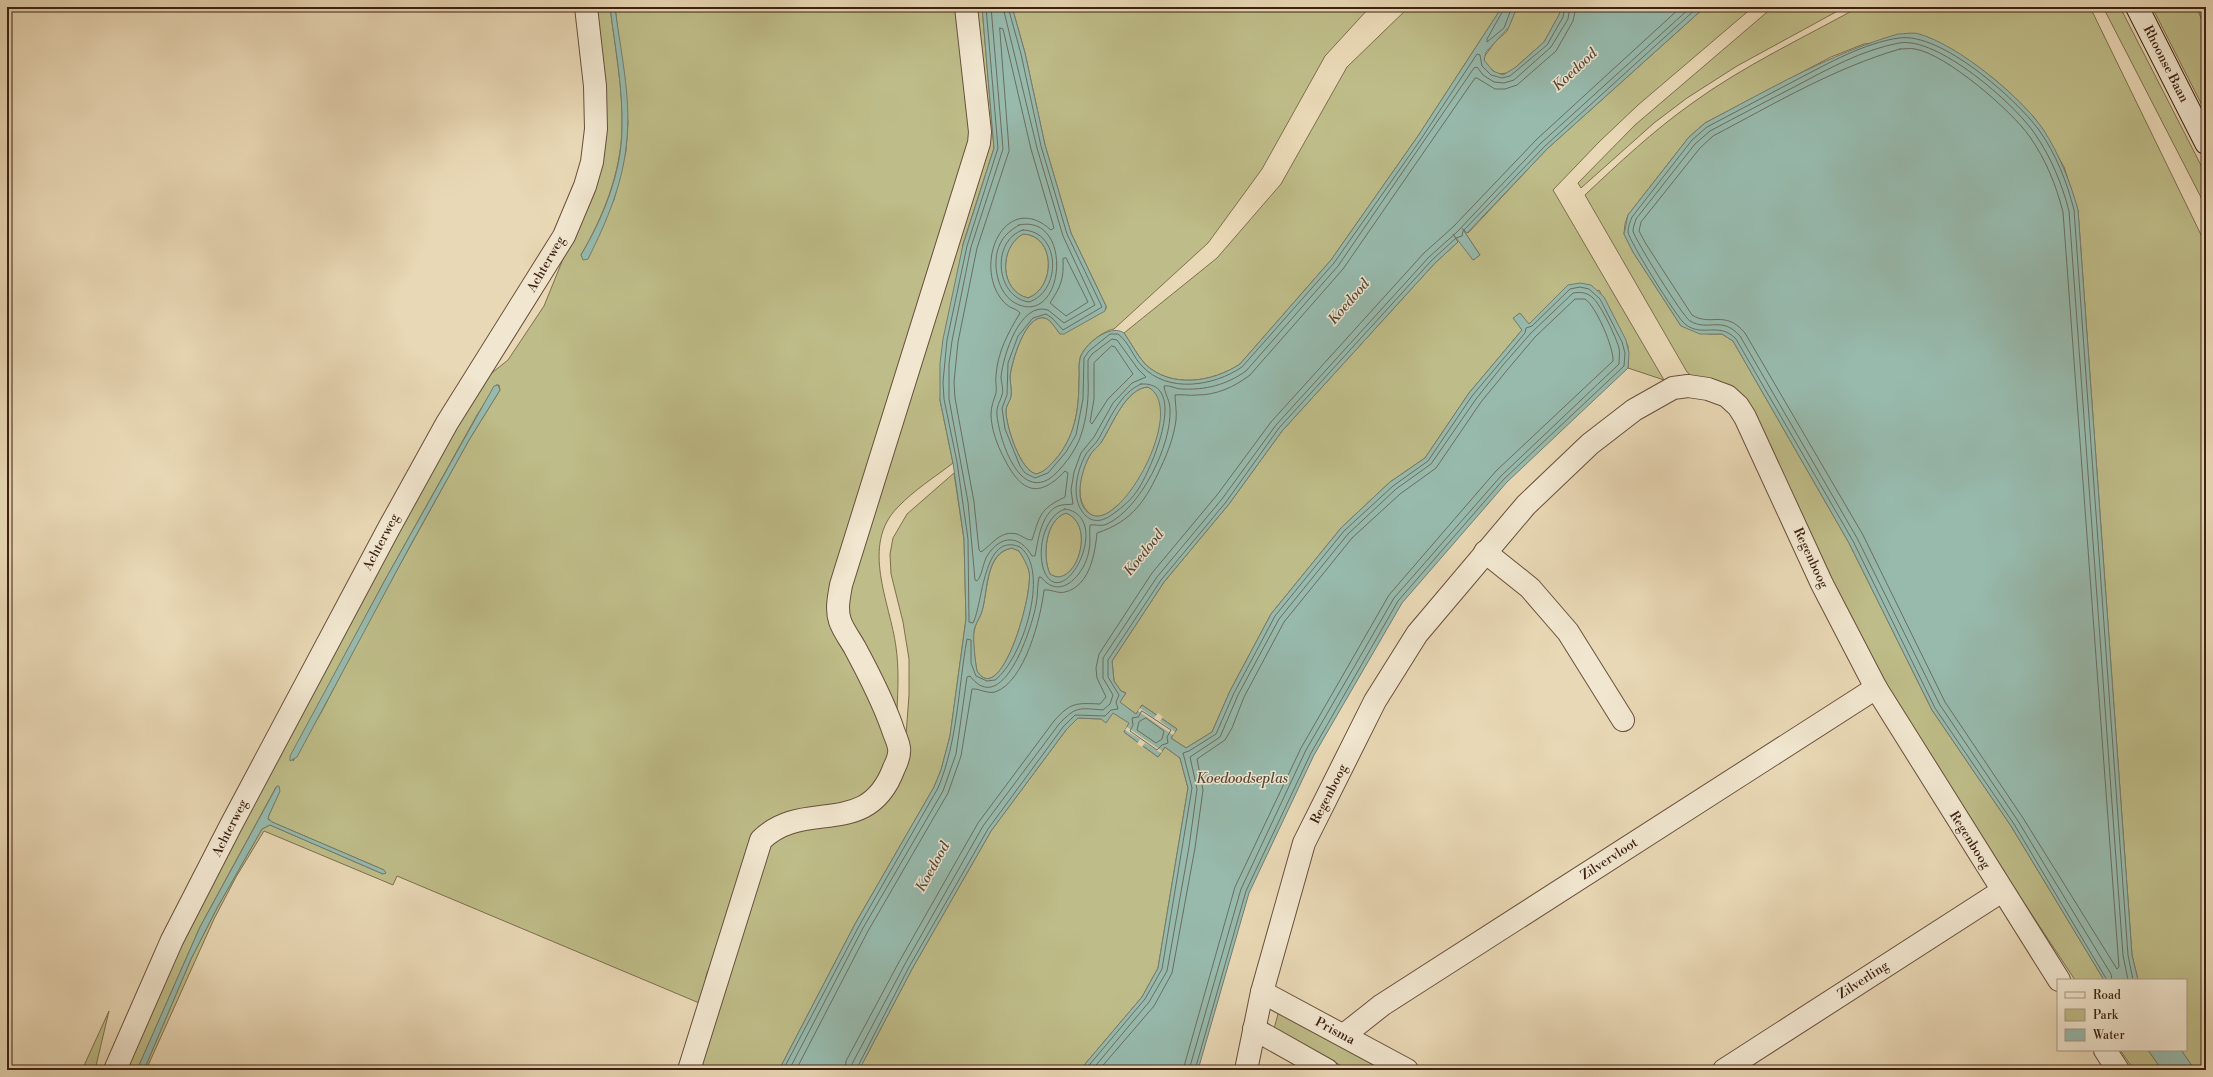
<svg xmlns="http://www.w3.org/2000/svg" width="2213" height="1077" font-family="'Libre Bodoni',serif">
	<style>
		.green { fill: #bebc88; stroke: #7e6e4e; fill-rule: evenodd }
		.water { fill: #97baad; stroke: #737d6f; fill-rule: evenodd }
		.pier { fill: #e9d8b5 }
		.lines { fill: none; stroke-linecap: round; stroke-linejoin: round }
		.shore { stroke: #6a6e60; stroke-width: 1 }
		.street-casing { stroke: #684f3c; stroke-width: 24 }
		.secondary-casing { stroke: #3d2113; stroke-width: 24 }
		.street { stroke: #f1e6cf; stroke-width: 22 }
		.secondary { stroke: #f1e6cf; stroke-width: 22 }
		.labels { text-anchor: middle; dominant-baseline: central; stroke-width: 3; stroke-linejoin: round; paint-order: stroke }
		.street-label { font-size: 13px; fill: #3d2113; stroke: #f1e6cf }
		.water-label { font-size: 14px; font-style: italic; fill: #54473a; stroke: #f1e6cf }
	</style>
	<rect width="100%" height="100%" fill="#e9d8b5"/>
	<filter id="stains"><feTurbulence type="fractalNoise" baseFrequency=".005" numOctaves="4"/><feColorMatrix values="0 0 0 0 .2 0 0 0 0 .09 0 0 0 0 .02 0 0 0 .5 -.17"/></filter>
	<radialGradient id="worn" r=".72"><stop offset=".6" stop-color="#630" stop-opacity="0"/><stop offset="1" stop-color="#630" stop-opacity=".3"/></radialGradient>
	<!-- green -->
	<g class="green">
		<path d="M 592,7 L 610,7 C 615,47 623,88 622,128 C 621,173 603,217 581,255 L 614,200 L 626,151 L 628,122 L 615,7 L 960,7 L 974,129 L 834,594 L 876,702 L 891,758 L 870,796 L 777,821 L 707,973 C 704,983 705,994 704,1005 L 397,876 L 393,885 L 264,831 L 236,877 L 214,919 L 146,1070 L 144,1070 L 191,959 L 217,908 L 262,829 L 270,825 L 383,874 L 384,870 L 272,822 L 268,818 L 269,815 L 279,793 L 276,787 L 200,927 L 137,1070 L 121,1070 L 151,999 L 394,533 L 488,376 L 508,360 L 544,306 L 593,185 ZM 496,385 L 499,385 L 500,390 L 469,440 L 366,626 L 322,711 L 293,761 L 298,743 L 385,580 L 477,415 Z"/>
		<path d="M 971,7 L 982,7 L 994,148 L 963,244 L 940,400 L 953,463 C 935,477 914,490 898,507 C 860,545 890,602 896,647 C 899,668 898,689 897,710 L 844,611 L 986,142 Z"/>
		<path d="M 1012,7 L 1370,7 L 1325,56 L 1262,169 L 1208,243 L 1114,329 C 1102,331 1083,347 1080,358 C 1078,365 1080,373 1079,380 C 1079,410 1075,437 1055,460 C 1049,466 1045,472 1036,474 C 1020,470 1007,428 1006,413 C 1005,406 1010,402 1011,396 C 1012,390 1010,383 1010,377 C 1011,364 1025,313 1045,318 C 1051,320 1056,329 1060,334 L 1106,309 L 1106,306 L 1071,233 L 1045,145 L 1025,53 Z"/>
		<path d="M 1409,7 L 1502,7 L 1418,136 L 1331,260 L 1240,364 C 1213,382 1171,389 1145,364 C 1137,355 1131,343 1124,333 L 1217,258 L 1281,184 L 1347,67 Z"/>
		<path d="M 1517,7 L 1561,7 L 1559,15 L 1544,42 L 1509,73 L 1497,74 L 1485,64 L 1484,57 L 1495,42 L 1507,31 Z"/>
		<path d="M 1705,7 L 1753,7 L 1638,105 L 1599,142 L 1553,190 L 1664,380 L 1628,368 L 1628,346 L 1599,290 L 1528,324 L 1520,313 L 1514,318 L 1522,330 L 1469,393 L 1425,458 L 1390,482 L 1341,528 L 1271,614 L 1230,691 L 1212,732 L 1186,748 L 1171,738 L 1177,729 L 1142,705 L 1136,714 L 1119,702 L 1126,693 L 1121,691 L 1114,681 L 1112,661 L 1164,582 L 1229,504 L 1282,431 L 1435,263 L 1458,242 L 1453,234 L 1454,233 L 1473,260 L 1480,255 L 1462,228 L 1468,233 L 1547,149 Z"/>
		<path d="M 1773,7 L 1845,7 L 1737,66 L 1687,98 L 1654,123 L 1581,188 L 1578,183 L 1635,125 Z"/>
		<path d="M 1859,7 L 2090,7 L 2206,245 L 2206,274 L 2204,272 L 2206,309 L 2206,1070 L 2195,1070 L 2181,1050 L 2186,1050 L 2186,980 L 2138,980 L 2132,955 L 2078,210 L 2064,167 L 2042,129 L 2033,116 L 1999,83 L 1974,64 L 1927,37 L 1864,44 L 1831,57 L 1705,123 L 1689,137 L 1628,215 L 1625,224 L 1624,234 L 1633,252 L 1681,326 L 1709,334 L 1722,334 L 1733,341 L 1849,543 L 1932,710 L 2011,826 L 2104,980 L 2075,980 L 1962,809 L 1899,707 L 1844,606 L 1768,445 L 1687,372 L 1585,195 C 1619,163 1653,131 1691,104 C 1743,66 1803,38 1859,7 Z"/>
		<path d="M 2103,7 L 2120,7 L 2206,175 L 2206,207 Z"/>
		<path d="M 2152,7 L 2197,7 L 2206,32 L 2206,113 Z"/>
		<path d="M 1023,234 C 1056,235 1056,288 1028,298 C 999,291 999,247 1023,234 Z"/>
		<path d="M 1148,387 C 1153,390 1158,394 1160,400 C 1167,425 1145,475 1130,494 C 1124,500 1118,505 1112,510 C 1104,516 1096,520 1088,512 C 1083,507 1080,499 1080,492 C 1079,480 1085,462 1092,452 C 1095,448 1100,445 1102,441 C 1112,425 1126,388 1148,387 Z"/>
		<path d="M 954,473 L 964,539 L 966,619 L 950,736 L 941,770 L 934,787 L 855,924 L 779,1070 L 694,1070 L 726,966 L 774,836 L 857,817 L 905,749 L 909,695 L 909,659 L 903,622 L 891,574 L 890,554 L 893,538 L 907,514 Z"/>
		<path d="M 1066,513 C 1098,526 1074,591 1050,574 C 1042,557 1045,520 1066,513 Z"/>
		<path d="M 1012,548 L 1019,551 C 1023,557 1027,564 1029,571 C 1034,593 1001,709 977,671 C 975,661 972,640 974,631 C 975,624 980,618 982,611 C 988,592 985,553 1012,548 Z"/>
		<path d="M 1113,712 L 1130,723 L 1124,732 L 1158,757 L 1165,747 L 1180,758 L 1188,788 L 1158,968 L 1142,997 L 1080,1070 L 859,1070 L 912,969 L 991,831 L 1066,730 L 1078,718 L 1101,719 Z"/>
		<path d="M 1279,1010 L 1387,1070 L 1349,1070 L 1274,1029 Z"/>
		<path d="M 109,1011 L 95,1070 L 82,1070 Z"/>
		<path d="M 2120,1050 L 2148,1050 L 2162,1070 L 2134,1070 Z"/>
	</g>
	<!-- water -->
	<g class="water">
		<path d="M 610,7 L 615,7 C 620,49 631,95 627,138 C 624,181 607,221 588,259 L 583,260 L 581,255 C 603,218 622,172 622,128 C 623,88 615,47 610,7 Z"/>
		<path d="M 982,7 L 1012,7 L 1025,53 L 1045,145 L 1071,233 L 1106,306 L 1105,311 L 1064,334 L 1060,334 C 1056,329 1051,320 1045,318 C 1025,313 1011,364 1010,377 C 1010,383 1012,390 1011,396 C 1010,402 1005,406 1006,413 C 1007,428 1020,470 1036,474 C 1045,472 1049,466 1055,460 C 1075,437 1079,410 1079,380 C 1080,373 1078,366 1080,359 C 1083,345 1110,323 1124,333 C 1131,343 1137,355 1145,364 C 1171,389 1213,382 1240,364 L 1331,260 L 1418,136 L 1502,7 L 1517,7 L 1509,27 L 1486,52 L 1484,60 L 1493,71 L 1503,75 L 1516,67 L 1544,42 L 1559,15 L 1561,7 L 1705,7 L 1547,149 L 1467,233 L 1462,228 L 1480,255 L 1473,260 L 1453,234 L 1458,242 L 1435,263 L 1282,431 L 1229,504 L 1164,582 L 1112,661 L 1114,681 L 1121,691 L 1126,693 L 1120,702 L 1136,714 L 1142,705 L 1177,729 L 1171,738 L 1186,748 L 1212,732 L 1230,691 L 1271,614 L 1341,528 L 1390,482 L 1425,458 L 1469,393 L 1522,330 L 1513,318 L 1520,313 L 1529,324 L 1568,285 L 1580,283 L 1591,285 L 1604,297 L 1626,340 L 1629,353 L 1628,368 L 1507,482 L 1402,603 L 1314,755 L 1249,893 L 1198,1070 L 1080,1070 L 1142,997 L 1158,968 L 1188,788 L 1180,758 L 1165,747 L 1158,757 L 1124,732 L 1129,723 L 1113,713 L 1106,723 L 1101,719 L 1078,718 L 1066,730 L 991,831 L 912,969 L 859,1070 L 779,1070 L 855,924 L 934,787 L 941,770 L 950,736 L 966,619 L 964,539 L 953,463 L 940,400 L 940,363 L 943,339 L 963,245 L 994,148 ZM 1023,234 C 1056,235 1056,288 1028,298 C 999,291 999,247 1023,234 ZM 1148,387 C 1188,409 1122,529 1092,515 C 1072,506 1081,472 1089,457 C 1092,450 1099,447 1102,441 C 1112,425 1126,388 1148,387 ZM 1066,513 C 1098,526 1074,591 1050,574 C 1042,557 1045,520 1066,513 ZM 1012,548 L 1019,551 C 1023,557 1027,564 1029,571 C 1034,593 1001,709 977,671 C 975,661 973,640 974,631 C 975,624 980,618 982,611 C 988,592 985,552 1012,548 Z"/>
		<path d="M 2197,7 L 2206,7 L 2206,32 Z"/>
		<path d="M 1898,34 C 1905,34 1913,32 1919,34 C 1958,45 2020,96 2043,129 C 2059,154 2070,181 2078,210 L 2132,955 L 2138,980 L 2104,980 L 2011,826 L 1932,710 L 1849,543 L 1733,341 L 1722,334 L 1700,334 L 1681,326 L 1633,252 L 1624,234 L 1628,215 L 1689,137 L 1705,123 C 1768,90 1829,54 1898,34 Z"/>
		<path d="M 498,385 L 500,390 L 469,440 L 410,546 L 297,757 L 290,761 L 290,756 L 385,580 L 494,386 Z"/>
		<path d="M 277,786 L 279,786 L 280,791 L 269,815 L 268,819 L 272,822 L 384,870 L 386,873 L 383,874 L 270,825 L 262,829 L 217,908 L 191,959 L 144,1070 L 137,1070 L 200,927 Z"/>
		<path d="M 2148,1050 L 2181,1050 L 2195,1070 L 2162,1070 Z"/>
	</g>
	<!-- pier -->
	<g class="pier">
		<path d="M 1140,708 L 1154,718 L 1158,713 L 1163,717 L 1160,721 L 1175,732 L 1173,735 L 1138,711 Z"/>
		<path d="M 1127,727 L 1162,751 L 1161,753 L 1145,743 L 1142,747 L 1137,744 L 1140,739 L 1125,730 Z"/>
	</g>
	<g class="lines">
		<!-- shore -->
		<g class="shore">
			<path d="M 991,7 L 1003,149 L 971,247 L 952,341 L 949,364 L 949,399 L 968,502 L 975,580 L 977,581 C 982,576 983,563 987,556 C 1001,534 1020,535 1032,556 L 1035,556 C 1038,541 1041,513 1058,506 C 1063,504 1068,505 1073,504 L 1071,490 L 1074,472 L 1081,453 L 1094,437 L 1113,403 L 1132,383 L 1146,377 L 1138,369 L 1117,340 L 1112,339 L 1092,354 L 1088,360 C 1088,367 1088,372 1088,378 C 1089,397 1087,417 1081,435 C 1077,449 1061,471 1049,479 C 1017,498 999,437 997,415 C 996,407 1000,402 1002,395 C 1004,389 1001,382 1001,377 C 1003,356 1020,301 1048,310 L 1064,323 L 1095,305 L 1063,236 L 1037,148 L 1003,7"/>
			<path d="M 1008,7 L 1021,54 L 1041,146 L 1067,234 L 1102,307 L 1063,330 L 1052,318 L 1046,314 L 1033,318 L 1018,336 L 1008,363 L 1007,395 L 1002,408 L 1005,429 L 1020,466 L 1025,473 L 1035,478 L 1048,473 L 1066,452 L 1076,435 L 1083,399 L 1084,358 L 1089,351 L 1110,334 L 1118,334 C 1129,342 1133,357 1142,366 C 1168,394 1214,386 1242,367 L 1334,263 L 1421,139 L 1477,54 L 1480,55 L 1482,66 L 1491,75 L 1502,78 L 1510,76 L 1547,45 L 1563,17 L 1565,7"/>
			<path d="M 1505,7 L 1487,39 L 1487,42 L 1504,28 L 1512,7"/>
			<path d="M 1000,28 L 1003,29 L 1031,149 L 1054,228 L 1051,230 C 1011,194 979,248 995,288 C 998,295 1003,303 1010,307 C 1014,309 1018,310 1020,313 C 1008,333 998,351 996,375 C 995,381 997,388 996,393 C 994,400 991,406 991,414 C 991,428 997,445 1004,458 C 1020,490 1037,501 1065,471 L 1068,473 L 1065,497 C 1040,509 1040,515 1032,540 C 1027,540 1022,536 1017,534 C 1000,530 993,544 981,552 L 979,550 L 974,502 L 955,398 L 954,382 L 958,342 L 977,248 L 1009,151 Z"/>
			<path d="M 1900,49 C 1905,49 1911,48 1915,49 C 1946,54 2012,111 2030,137 C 2046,160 2056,185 2063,212 L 2119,967 L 2117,969 L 2023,818 L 1945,702 L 1863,535 L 1745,333 C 1725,309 1711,327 1692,315 L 1646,244 L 1639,231 L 1641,222 L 1700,148 L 1713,136 C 1774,104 1834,68 1900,49 Z"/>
			<path d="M 1019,225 C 1074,213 1065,326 1017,304 C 997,295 991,262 1000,244 C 1004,235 1011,230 1019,225 Z"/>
			<path d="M 1023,230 C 1061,231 1062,291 1029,302 C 995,297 991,240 1023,230 Z"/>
			<path d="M 1066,258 L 1088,302 L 1066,316 L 1050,303 C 1061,286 1064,279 1063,259 Z"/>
			<path d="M 1112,346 L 1115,347 L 1133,374 L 1108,399 L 1092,424 L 1090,422 L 1094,399 L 1094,363 Z"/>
			<path d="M 1141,384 C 1190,381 1151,469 1139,488 C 1132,499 1124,506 1113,514 C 1105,520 1095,524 1086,516 C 1070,501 1076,472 1086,454 C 1090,448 1096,444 1099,438 C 1110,419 1120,393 1141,384 Z"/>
			<path d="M 1065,509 C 1114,516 1065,613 1045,573 C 1036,554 1043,516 1065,509 Z"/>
			<path d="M 1142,711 L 1171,730 L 1167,737 L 1168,743 L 1162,745 L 1157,750 L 1130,731 L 1133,725 L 1132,718 L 1138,717 Z"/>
			<path d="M 1146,718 L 1164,731 L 1162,739 L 1156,743 L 1137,730 L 1139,722 Z"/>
			<path d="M 2107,980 L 2014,824 L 1935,708 L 1853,541 L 1736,339 C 1719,321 1702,338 1685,324 C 1677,318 1629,241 1628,232 C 1628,227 1630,222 1632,217 L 1692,140 L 1707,127 C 1737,111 1768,95 1798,79 C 1829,63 1864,43 1899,38 C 1941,32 2015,98 2039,130 C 2056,154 2067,182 2074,210 L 2128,955 L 2133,980"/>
			<path d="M 2112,980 L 2111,974 L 2018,821 L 1940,705 L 1857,538 L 1740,336 C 1721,315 1709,332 1690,321 C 1683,317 1635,240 1633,231 C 1633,227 1635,223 1636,219 L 1695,144 L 1710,131 C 1738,116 1767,101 1796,86 C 1828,69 1862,50 1899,43 C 1937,36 2014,103 2035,134 C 2051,157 2062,184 2069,211 L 2123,955 L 2128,980"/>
			<path d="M 783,1070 L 859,926 L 938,788 C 958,740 958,689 967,639 L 971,640 L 971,663 L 976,676 L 987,681 L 995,680 C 1022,660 1051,571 1020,547 C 983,531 983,604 973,623 L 969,622 L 968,539 L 957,462 L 944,399 L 943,382 L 947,340 L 967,246 L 998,148 L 986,7"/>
			<path d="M 789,1070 L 863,928 L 943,791 L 956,754 L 967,677 L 970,676 C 1003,719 1032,627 1036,605 C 1038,596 1037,586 1039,577 L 1041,577 C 1061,603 1086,572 1089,550 C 1091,542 1089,534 1090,525 C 1095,524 1101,527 1107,524 C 1140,509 1172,445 1170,409 C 1170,401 1165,394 1164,386 C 1170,385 1176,389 1182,389 C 1206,390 1226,385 1246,371 L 1338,266 L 1474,68 L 1477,67 L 1483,75 L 1494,82 L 1504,83 L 1514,80 L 1551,47 L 1568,19 L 1570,7"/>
			<path d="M 796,1070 L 868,931 L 948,793 L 961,756 L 972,689 C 978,688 987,694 995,692 C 1025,682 1041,617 1044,590 C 1051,589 1058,594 1065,592 C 1090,586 1095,553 1097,533 C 1133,521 1146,500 1161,467 C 1168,452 1174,436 1176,420 C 1177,411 1175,403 1175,395 C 1181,394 1190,396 1197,395 C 1217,395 1234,387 1250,375 L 1343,269 L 1475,78 L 1477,78 L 1495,89 L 1505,89 L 1517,85 L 1556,51 L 1573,21 L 1576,7"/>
			<path d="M 845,1070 L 846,1061 L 899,962 L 978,823 L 1054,721 C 1071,702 1076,703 1100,704 L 1106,697 L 1097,678 L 1096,668 L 1099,654 L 1152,573 L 1217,495 L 1271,422 L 1424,253 L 1453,227 L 1537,139 L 1681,7"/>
			<path d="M 851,1070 L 852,1064 L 905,964 L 983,826 L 1059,724 C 1076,706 1079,708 1103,710 L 1110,704 L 1113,695 L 1103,678 L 1103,658 L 1157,577 L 1222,499 L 1276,425 L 1429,257 L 1457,232 L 1541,143 L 1691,7"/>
			<path d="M 856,1070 L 909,967 L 988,829 L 1063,727 L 1075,715 L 1105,716 L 1111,710 L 1118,709 L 1116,702 L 1119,695 L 1108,677 L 1108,660 L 1161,580 L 1226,502 L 1279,428 L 1432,260 L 1456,238 L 1462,236 L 1463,231 L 1545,146 L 1698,7"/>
			<path d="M 1085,1070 L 1145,999 L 1162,969 L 1192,788 L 1183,753 L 1189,751 L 1216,734 L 1234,693 L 1275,616 L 1344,531 L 1393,486 L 1428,461 L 1472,396 L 1525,333 L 1526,328 L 1532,326 L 1570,289 L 1580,287 L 1589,289 L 1600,299 L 1622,342 L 1625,353 L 1624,366 L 1504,479 L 1398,601 L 1311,753 L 1246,891 L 1195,1070"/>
			<path d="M 1092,1070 L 1149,1002 L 1167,971 L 1189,847 L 1197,789 L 1190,757 L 1220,737 L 1238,695 L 1279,619 L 1348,534 L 1396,489 L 1431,464 L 1476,399 L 1503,365 L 1531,333 L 1573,293 C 1580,292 1587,292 1593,298 C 1601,305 1616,337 1619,348 C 1620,353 1619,359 1619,364 L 1501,476 L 1394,598 L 1306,750 L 1241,889 L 1189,1070"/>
			<path d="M 1099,1070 L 1154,1006 L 1172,973 L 1195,848 L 1203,790 L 1197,759 L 1225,740 L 1232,728 L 1244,697 L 1284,622 L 1352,538 L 1400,494 L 1436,468 L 1481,402 L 1508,369 L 1535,337 L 1575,299 L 1585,299 C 1596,306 1614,348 1613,361 L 1496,471 L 1389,595 L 1301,748 L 1235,887 L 1183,1070"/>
		</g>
		<defs>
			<g id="street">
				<path d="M 1485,552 L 1530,588 L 1568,632 L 1623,720"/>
				<path d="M 1262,992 L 1407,1070"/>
				<path d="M 1254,1029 L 1327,1070"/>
				<path d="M 1344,1035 L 1382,1005 L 1876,688"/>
				<path d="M 2105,1050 L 2118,1070"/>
				<path d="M 115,1070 L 172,940 L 231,825 L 389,528 L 447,423 L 564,236 L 585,186 L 592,162 L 596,129 L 595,86 L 586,7"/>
				<path d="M 689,1070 L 761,840 C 804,797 867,841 894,768 C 897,762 900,754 899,748 C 898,741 894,734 892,727 C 882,699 869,674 855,648 C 850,639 843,630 840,621 C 836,609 839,597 841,585 L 979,143 L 980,132 L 966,7"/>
				<path d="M 1246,1070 L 1262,992 L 1304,843 L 1375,701 L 1417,634 L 1526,505 L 1590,444 L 1634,410 L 1673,388 L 1688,386 L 1708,389 L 1727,396 L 1738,406 L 1745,417 L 1822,584 L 1876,688 L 2059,980"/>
				<path d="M 1724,1070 L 2002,891"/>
			</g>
			<path id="secondary" d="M 2137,7 L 2206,143"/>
		</defs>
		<!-- street casing -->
		<use href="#street" class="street-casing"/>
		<!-- secondary casing -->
		<use href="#secondary" class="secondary-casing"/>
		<!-- street -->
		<use href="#street" class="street"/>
		<!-- secondary -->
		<use href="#secondary" class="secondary"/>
	</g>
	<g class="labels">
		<!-- street labels -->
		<g class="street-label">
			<text transform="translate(2166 64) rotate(63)">Rhoonse Baan</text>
			<text transform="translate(546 264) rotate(-60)">Achterweg</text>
			<text transform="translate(381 542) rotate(-62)">Achterweg</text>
			<text transform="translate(1811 558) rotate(65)">Regenboog</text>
			<text transform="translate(1329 794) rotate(-63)">Regenboog</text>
			<text transform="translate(230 828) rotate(-63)">Achterweg</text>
			<text transform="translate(1970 840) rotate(58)">Regenboog</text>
			<text transform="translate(1609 859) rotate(-33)">Zilvervloot</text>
			<text transform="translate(1863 980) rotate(-33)">Zilverling</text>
			<text transform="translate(1335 1031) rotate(28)">Prisma</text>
		</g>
		<!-- water labels -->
		<g class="water-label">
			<text transform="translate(1575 70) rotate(-43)">Koedood</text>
			<text transform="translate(1349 302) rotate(-49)">Koedood</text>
			<text transform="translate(1144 553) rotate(-51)">Koedood</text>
			<text x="1242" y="779">Koedoodseplas</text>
			<text transform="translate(933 867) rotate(-61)">Koedood</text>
		</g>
	</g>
	<!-- margin -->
	<rect width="2213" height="1077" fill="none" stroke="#e9d8b5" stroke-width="24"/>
	<rect x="8" y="8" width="2197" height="1061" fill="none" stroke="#3d2113" stroke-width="2"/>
	<rect x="12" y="12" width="2189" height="1053" fill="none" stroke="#3d2113"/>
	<!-- legend -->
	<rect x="2057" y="979" width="130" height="72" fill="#f1e6cf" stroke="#a99784"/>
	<rect x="2065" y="992" width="20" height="6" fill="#f1e6cf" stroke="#a99784"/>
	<text x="2093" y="999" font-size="12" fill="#3d2113">Road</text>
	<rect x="2065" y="1009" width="20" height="12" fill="#bebc88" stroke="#a99784"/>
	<text x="2093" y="1019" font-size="12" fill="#3d2113">Park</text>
	<rect x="2065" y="1029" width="20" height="12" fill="#97baad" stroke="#a99784"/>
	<text x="2093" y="1039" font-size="12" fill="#3d2113">Water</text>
	<rect width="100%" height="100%" filter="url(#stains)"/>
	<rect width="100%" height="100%" fill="url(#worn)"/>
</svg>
